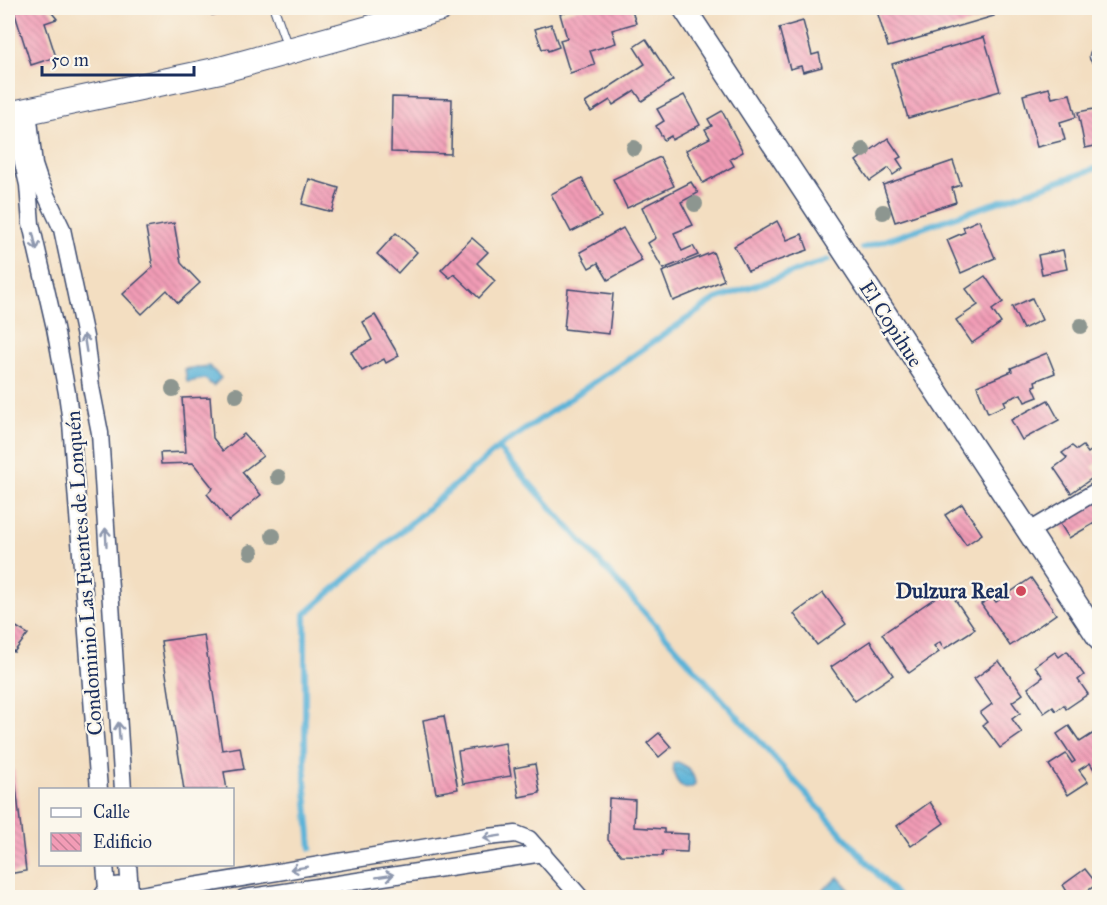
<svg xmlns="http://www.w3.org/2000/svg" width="1107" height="905" font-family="'IM FELL Great Primer',serif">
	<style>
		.water { fill: url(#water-waves); stroke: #3b719b; stroke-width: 1.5 }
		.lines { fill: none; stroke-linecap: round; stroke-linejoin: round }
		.stream { stroke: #5bb3d8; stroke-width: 6 }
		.building { fill: url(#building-back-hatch) }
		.service-casing { stroke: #3b496d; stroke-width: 10 }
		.minor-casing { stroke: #3b496d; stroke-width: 19 }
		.secondary-casing { stroke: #3b496d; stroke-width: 25 }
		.primary-casing { stroke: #3b496d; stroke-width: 28 }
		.service { stroke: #fff; stroke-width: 8 }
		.minor { stroke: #fff; stroke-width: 16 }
		.secondary { stroke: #fff; stroke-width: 22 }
		.primary { stroke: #fff; stroke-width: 26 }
		.tree { fill: #8d9690 }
		.oneway { stroke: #8d97ae }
		.poi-dot { fill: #d1495b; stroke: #fbf7ec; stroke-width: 2 }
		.labels { text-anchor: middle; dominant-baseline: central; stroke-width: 4.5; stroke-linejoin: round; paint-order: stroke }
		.street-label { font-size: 21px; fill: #1b2f5e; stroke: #fbf7ec }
		.poi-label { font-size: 21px; font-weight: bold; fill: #1b2f5e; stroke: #fbf7ec; text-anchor: end }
	</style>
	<defs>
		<pattern id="water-waves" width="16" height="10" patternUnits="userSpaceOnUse" patternTransform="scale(1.5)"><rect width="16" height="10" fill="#5bb3d8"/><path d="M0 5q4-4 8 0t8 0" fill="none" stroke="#4a92b2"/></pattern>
		<pattern id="building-back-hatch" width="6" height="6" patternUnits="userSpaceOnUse" patternTransform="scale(1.5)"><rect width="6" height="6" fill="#f29cb6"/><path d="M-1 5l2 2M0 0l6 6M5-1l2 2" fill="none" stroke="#c38097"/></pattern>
	</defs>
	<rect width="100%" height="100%" fill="#fbf7ec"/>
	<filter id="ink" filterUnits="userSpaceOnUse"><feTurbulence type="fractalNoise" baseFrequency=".0167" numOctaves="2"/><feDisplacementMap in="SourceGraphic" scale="12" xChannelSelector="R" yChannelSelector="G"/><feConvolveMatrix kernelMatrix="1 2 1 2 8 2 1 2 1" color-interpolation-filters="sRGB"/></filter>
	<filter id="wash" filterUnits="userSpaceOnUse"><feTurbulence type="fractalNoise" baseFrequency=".008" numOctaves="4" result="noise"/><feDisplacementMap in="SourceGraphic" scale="24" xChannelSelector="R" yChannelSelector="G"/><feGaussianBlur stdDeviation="1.35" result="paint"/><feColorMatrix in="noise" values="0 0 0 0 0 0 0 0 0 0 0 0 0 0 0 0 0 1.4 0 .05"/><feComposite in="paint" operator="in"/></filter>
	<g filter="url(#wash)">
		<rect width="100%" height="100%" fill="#f3dec1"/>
		<!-- water -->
		<g class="water">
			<path d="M 209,366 L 221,378 L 213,386 L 205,379 L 187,382 L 185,369 Z"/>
			<path d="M 677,762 C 687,765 695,774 695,785 C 682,797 671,775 673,763 Z"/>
			<path d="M 838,877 L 856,897 L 826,897 L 821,892 Z"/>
		</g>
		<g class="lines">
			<!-- stream -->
			<g class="stream">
				<path d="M 863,248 L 1100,167"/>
				<path d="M 498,448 L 899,898"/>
				<path d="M 311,848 L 305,778 L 305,614 L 498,448 L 716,299 L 828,260"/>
			</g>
		</g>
		<g id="blocks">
			<!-- building -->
			<g class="building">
				<path d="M 13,8 L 48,8 L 57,19 L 45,23 L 56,57 L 31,65 Z"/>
				<path d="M 211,8 L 242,8 L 242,9 L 212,15 Z"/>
				<path d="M 580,8 L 631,8 L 636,23 L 612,30 L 616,43 L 590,51 L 595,65 L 570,73 L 560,40 L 567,38 L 560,14 Z"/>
				<path d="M 876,8 L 992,8 L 994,16 L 888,47 Z"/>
				<path d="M 803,21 L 812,55 L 819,53 L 822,67 L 803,72 L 801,66 L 790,69 L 779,28 Z"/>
				<path d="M 551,24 L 559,47 L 548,51 L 547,48 L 542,49 L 535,29 Z"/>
				<path d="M 984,37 L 1000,91 L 908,118 L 892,64 Z"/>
				<path d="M 646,39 L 673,80 L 642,101 L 635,91 L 613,105 L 610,100 L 591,112 L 585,103 L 645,64 L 634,47 Z"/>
				<path d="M 1049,88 L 1052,98 L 1070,94 L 1076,117 L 1060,122 L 1065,140 L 1037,147 L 1023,95 Z"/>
				<path d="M 684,95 L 700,125 L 672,140 L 671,136 L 664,140 L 656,126 L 664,121 L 657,109 Z"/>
				<path d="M 392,97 L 452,99 L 451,154 L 391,152 Z"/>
				<path d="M 1099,108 L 1100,145 L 1085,148 L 1078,112 Z"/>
				<path d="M 722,111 L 743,152 L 730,159 L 734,166 L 703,183 L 686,150 L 710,138 L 705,129 L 712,126 L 708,119 Z"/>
				<path d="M 888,138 L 901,157 L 897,159 L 903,168 L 893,175 L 889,168 L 870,181 L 856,161 Z"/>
				<path d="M 660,157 L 674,186 L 627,208 L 613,179 Z"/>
				<path d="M 953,161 L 961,185 L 952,188 L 956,202 L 895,222 L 883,185 Z"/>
				<path d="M 582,178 L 601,217 L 571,232 L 551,194 Z"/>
				<path d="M 309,179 L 339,188 L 332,212 L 302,204 Z"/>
				<path d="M 691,182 L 698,193 L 681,202 L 693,225 L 674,233 L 682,251 L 693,246 L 698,255 L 663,269 L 648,243 L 656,238 L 642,207 Z"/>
				<path d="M 979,220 L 995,258 L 961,273 L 947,240 L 965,232 L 963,227 Z"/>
				<path d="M 777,221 L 787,240 L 802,234 L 808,250 L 748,271 L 734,246 Z"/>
				<path d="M 174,223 L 181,263 L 200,283 L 178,303 L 167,290 L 142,314 L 123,294 L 153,267 L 146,228 Z"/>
				<path d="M 623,228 L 642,261 L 608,280 L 598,263 L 589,268 L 580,252 Z"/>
				<path d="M 396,233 L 417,252 L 398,273 L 377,254 Z"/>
				<path d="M 472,238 L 488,252 L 477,263 L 495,281 L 479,298 L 454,274 L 450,278 L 441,270 Z"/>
				<path d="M 1063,250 L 1067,269 L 1042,274 L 1038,255 Z"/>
				<path d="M 713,252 L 724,280 L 673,301 L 662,272 Z"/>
				<path d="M 985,276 L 1003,302 L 992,310 L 1001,323 L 972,343 L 956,320 L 978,305 L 966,289 Z"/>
				<path d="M 568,289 L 613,294 L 609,334 L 564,329 Z"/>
				<path d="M 1032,298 L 1042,320 L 1023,329 L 1012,307 Z"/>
				<path d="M 375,315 L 399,356 L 386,363 L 384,359 L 362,371 L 351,352 L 372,340 L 363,322 Z"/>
				<path d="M 1047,353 L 1055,373 L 1035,381 L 1036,385 L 1033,386 L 1038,397 L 1025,402 L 1021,394 L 1004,401 L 1006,405 L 988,413 L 977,386 L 1012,371 L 1011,368 Z"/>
				<path d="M 210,397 L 213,438 L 223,451 L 244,434 L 263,456 L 242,472 L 261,495 L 229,521 L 207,494 L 213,488 L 193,463 L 161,464 L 160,453 L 186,452 L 182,398 Z"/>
				<path d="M 1048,400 L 1059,420 L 1022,440 L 1011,420 Z"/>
				<path d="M 1072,446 L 1077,450 L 1083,446 L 1088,453 L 1092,450 L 1100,461 L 1092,467 L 1098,474 L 1071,493 L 1054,468 L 1067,458 L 1062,453 Z"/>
				<path d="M 1100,493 L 1100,520 L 1069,538 L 1057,519 Z"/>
				<path d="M 962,504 L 982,534 L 966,545 L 945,515 Z"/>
				<path d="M 1031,578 L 1056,614 L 1010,646 L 981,604 L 992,597 L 996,602 Z"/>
				<path d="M 948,589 L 975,629 L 944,649 L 940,642 L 934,646 L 939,652 L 909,673 L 882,634 Z"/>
				<path d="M 823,593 L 846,624 L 817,645 L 794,614 Z"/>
				<path d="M 8,622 L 28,634 L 14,652 L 8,646 Z"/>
				<path d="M 204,635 L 222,750 L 240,747 L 244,769 L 224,772 L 227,790 L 184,790 L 161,641 Z"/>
				<path d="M 870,641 L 893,675 L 855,701 L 831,667 Z"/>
				<path d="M 1067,651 L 1084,675 L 1078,680 L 1088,694 L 1066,709 L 1064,705 L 1056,711 L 1053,707 L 1044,713 L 1028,688 L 1043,677 L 1035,666 L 1055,652 L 1059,657 Z"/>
				<path d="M 999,661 L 1023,694 L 1012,702 L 1020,713 L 1012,719 L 1022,733 L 1000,748 L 983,725 L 987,722 L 980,713 L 992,704 L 974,679 Z"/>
				<path d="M 444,716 L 458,789 L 436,793 L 423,720 Z"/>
				<path d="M 1069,726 L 1080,742 L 1100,729 L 1100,772 L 1097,774 L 1090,763 L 1079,770 L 1088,782 L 1068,795 L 1049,765 L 1066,754 L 1072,763 L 1075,761 L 1057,734 Z"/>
				<path d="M 659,733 L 671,747 L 659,757 L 647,743 Z"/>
				<path d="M 505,743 L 511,776 L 463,784 L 458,751 Z"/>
				<path d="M 535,764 L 540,793 L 519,797 L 514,768 Z"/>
				<path d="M 14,770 L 26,871 L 8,874 L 8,771 Z"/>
				<path d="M 609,798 L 635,800 L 634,827 L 664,829 L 664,833 L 688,834 L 687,852 L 663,851 L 662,856 L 621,855 L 608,840 Z"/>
				<path d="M 930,802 L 944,823 L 911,846 L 897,826 Z"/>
				<path d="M 1085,869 L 1097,884 L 1086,892 L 1090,898 L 1071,898 L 1063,885 Z"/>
			</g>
		</g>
	</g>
	<g filter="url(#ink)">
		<use href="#blocks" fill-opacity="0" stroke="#3b496d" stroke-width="1.5"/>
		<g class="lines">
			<defs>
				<path id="service" d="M 274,8 L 288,48"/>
				<g id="minor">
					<path d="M 1098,56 L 1100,54"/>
					<path d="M 28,110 L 34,165 L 39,180 L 62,229 L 85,337 L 91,387 L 100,433 L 123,790"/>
					<path d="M 12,114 L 28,185 L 31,224 L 55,328 L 67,393 L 71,423 L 99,790"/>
					<path d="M 1028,532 L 1100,489"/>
					<path d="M 105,864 L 107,889"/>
					<path d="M 128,864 L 130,891"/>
					<path d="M 134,896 L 488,837 L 516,834 L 529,839 L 581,898"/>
					<path d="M 101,898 C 109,882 126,881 134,898"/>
					<path d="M 244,898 L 543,853"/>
				</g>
				<path id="secondary" d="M 684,8 L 1100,640"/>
				<path id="primary" d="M 8,115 L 220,70 L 376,27 L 440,8"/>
			</defs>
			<!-- service casing -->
			<use href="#service" class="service-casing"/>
			<!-- minor casing -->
			<use href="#minor" class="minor-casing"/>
			<!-- secondary casing -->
			<use href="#secondary" class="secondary-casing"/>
			<!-- primary casing -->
			<use href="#primary" class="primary-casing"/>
			<!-- service -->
			<use href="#service" class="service"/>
			<!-- minor -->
			<use href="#minor" class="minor"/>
			<!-- secondary -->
			<use href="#secondary" class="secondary"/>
			<!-- primary -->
			<use href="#primary" class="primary"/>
		</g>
		<!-- trees -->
		<g class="tree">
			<circle cx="634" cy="148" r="8"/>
			<circle cx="863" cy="150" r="8"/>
			<circle cx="695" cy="204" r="8"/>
			<circle cx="883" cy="212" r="8"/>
			<circle cx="1081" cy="326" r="8"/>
			<circle cx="173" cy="389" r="8"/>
			<circle cx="236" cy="395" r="8"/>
			<circle cx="278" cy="477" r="8"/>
			<circle cx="273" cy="536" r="8"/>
			<circle cx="251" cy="552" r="8"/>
		</g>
		<!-- one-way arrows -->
		<defs><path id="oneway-shaft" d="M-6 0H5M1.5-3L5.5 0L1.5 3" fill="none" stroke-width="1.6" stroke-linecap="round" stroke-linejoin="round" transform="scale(1.5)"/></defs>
		<g class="oneway">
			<use href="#oneway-shaft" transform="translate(35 242) rotate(77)"/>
			<use href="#oneway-shaft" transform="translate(85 343) rotate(-99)"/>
			<use href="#oneway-shaft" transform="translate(106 537) rotate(-93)"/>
			<use href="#oneway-shaft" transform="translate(119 731) rotate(-94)"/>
			<use href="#oneway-shaft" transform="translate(492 837) rotate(171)"/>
			<use href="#oneway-shaft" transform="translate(299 868) rotate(171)"/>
			<use href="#oneway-shaft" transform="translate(385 876) rotate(-9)"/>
		</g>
	</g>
	<!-- markers -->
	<circle class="poi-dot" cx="1021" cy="591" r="6"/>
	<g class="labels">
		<!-- street labels -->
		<g class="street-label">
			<text transform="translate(891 324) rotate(57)">El Copihue</text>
			<text transform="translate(84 573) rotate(-94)">Condominio Las Fuentes de Lonquén</text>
		</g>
		<!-- poi labels -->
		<g class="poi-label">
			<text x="1009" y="591">Dulzura Real</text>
		</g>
	</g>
	<!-- margin -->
	<rect width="1107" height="905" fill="none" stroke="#fbf7ec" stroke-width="30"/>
	<!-- legend -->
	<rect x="39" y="788" width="195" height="78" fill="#fbf7ec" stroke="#a1a7b3" stroke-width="1.5"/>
	<rect x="51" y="808" width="30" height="9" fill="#ffffff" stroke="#a1a7b3" stroke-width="1.5"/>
	<text x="93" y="818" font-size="18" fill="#1b2f5e">Calle</text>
	<rect x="51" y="833" width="30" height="18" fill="url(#building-back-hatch)" stroke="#a1a7b3" stroke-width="1.5"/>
	<text x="93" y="848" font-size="18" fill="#1b2f5e">Edificio</text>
	<!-- scale -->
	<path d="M42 66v9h152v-9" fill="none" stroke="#1b2f5e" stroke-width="3"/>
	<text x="51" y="66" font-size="18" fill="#1b2f5e" stroke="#fbf7ec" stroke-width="4.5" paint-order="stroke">50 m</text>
</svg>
